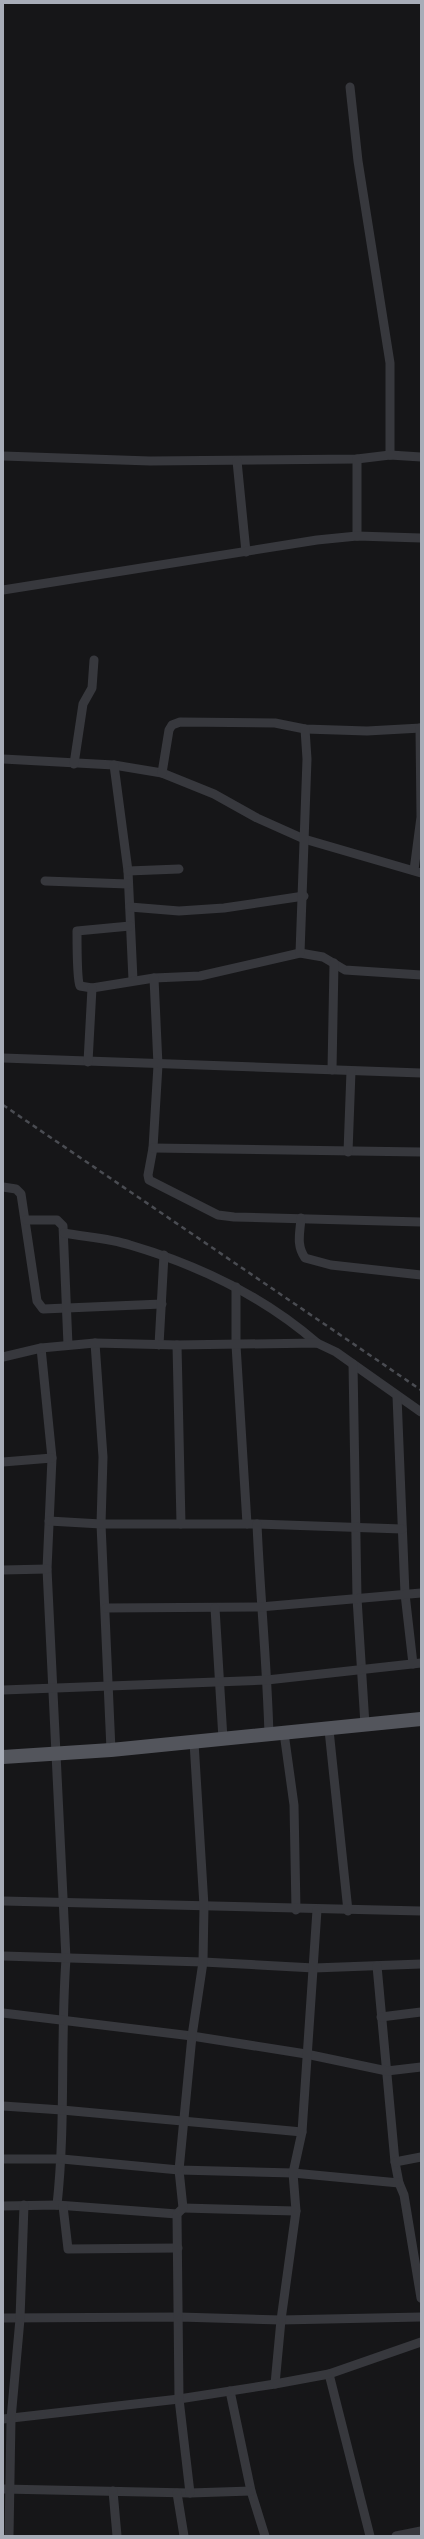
<svg xmlns="http://www.w3.org/2000/svg" width="424" height="2539" font-family="'Noto Sans',sans-serif">
	<style>
		.lines { fill: none; stroke-linecap: round; stroke-linejoin: round }
		.street { stroke: #37383d; stroke-width: 9 }
		.primary { stroke: #53555c; stroke-width: 14 }
		.rail { stroke: #4a4c52; stroke-width: 2.5; stroke-dasharray: 5 4; stroke-linecap: butt }
	</style>
	<rect width="100%" height="100%" fill="#161618"/>
	<g class="lines">
		<!-- street -->
		<g class="street">
			<path d="M 350,87 L 358,161 L 390,363 L 390,455"/>
			<path d="M 3,456 L 150,461 L 357,459 L 390,455 L 421,457"/>
			<path d="M 237,461 L 246,552"/>
			<path d="M 357,536 L 357,459"/>
			<path d="M 3,590 L 317,540 L 357,536 L 421,538"/>
			<path d="M 3,759 L 114,765 L 162,773 L 214,794 L 257,818 L 304,839 L 421,873"/>
			<path d="M 74,764 L 83,704 L 92,688 L 94,660"/>
			<path d="M 114,765 L 128,871 L 133,980"/>
			<path d="M 162,773 L 169,730 L 172,725 L 180,722 L 275,723 L 305,729 L 367,731 L 421,728"/>
			<path d="M 414,870 L 421,817 L 420,728"/>
			<path d="M 128,871 L 179,869"/>
			<path d="M 45,881 L 128,884"/>
			<path d="M 130,907 L 179,911 L 224,908 L 304,896"/>
			<path d="M 130,926 L 77,931 C 77,941 77,981 80,986 L 92,988 L 154,978 L 200,976 L 300,953 L 323,957 L 345,970 L 421,975"/>
			<path d="M 300,953 L 307,759 L 305,729"/>
			<path d="M 154,978 L 158,1065 L 153,1148 L 148,1175 L 149,1180 L 218,1215 L 234,1217 L 421,1222"/>
			<path d="M 3,1058 L 421,1073"/>
			<path d="M 88,1062 L 92,988"/>
			<path d="M 332,1070 L 334,963"/>
			<path d="M 153,1148 L 421,1152"/>
			<path d="M 348,1152 L 351,1071"/>
			<path d="M 3,1187 L 16,1189 L 21,1194 L 37,1301 L 43,1309 L 162,1304"/>
			<path d="M 301,1218 C 300,1233 296,1245 305,1258 L 331,1265 L 421,1275"/>
			<path d="M 26,1220 L 57,1220 L 63,1226 L 68,1345"/>
			<path d="M 64,1233 C 85,1237 109,1238 130,1245 C 198,1265 263,1296 317,1343"/>
			<path d="M 236,1287 L 236,1345 L 247,1524"/>
			<path d="M 95,1343 L 103,1457 L 101,1524 L 111,1750"/>
			<path d="M 159,1345 L 164,1255"/>
			<path d="M 177,1345 L 181,1524"/>
			<path d="M 41,1348 L 52,1458 L 47,1569 L 66,1959 C 60,2041 66,2123 57,2205"/>
			<path d="M 3,1357 L 41,1348 L 95,1343 L 177,1345 L 317,1343 L 336,1352 L 421,1412"/>
			<path d="M 353,1364 L 357,1598 L 365,1725"/>
			<path d="M 397,1396 L 405,1594 L 413,1664"/>
			<path d="M 3,1462 L 52,1458"/>
			<path d="M 49,1521 L 101,1524 L 257,1524 L 402,1529"/>
			<path d="M 257,1524 C 260,1594 267,1664 269,1735"/>
			<path d="M 3,1570 L 47,1569"/>
			<path d="M 106,1608 L 260,1607 L 421,1593"/>
			<path d="M 215,1608 L 223,1739"/>
			<path d="M 3,1690 L 267,1680 L 421,1663"/>
			<path d="M 329,1730 L 348,1911"/>
			<path d="M 284,1733 L 294,1805 L 296,1910"/>
			<path d="M 3,1901 L 421,1911"/>
			<path d="M 3,1956 L 203,1962 L 314,1968 L 421,1964"/>
			<path d="M 377,1966 L 395,2162 L 399,2183 L 404,2195 L 421,2298"/>
			<path d="M 3,2013 L 192,2036 L 306,2054 L 387,2071 L 421,2067"/>
			<path d="M 381,2017 L 421,2012"/>
			<path d="M 3,2106 L 62,2110 L 302,2132"/>
			<path d="M 3,2159 L 62,2159 L 179,2170 L 293,2173 L 399,2183"/>
			<path d="M 395,2162 L 421,2157"/>
			<path d="M 3,2206 L 57,2205 L 177,2214"/>
			<path d="M 63,2206 L 68,2249 L 178,2248"/>
			<path d="M 183,2208 L 296,2211"/>
			<path d="M 3,2318 L 179,2317 L 281,2320 L 421,2317"/>
			<path d="M 329,2374 L 370,2536"/>
			<path d="M 275,2384 L 281,2320 L 296,2211 L 293,2173 L 302,2132 L 317,1910"/>
			<path d="M 230,2391 L 251,2491 L 265,2536"/>
			<path d="M 3,2419 L 179,2399 L 275,2384 L 329,2374 L 421,2342"/>
			<path d="M 3,2489 L 190,2493 L 251,2491"/>
			<path d="M 113,2491 L 117,2536"/>
			<path d="M 177,2493 L 184,2536"/>
			<path d="M 190,2493 L 179,2399 L 177,2214 L 183,2208 L 179,2170 L 192,2036 L 203,1962 L 204,1906 L 194,1742"/>
			<path d="M 9,2536 L 11,2419 L 20,2319 L 24,2205"/>
			<path d="M 396,2536 L 421,2531"/>
		</g>
		<!-- primary -->
		<path class="primary" d="M 3,1757 L 111,1750 L 421,1719"/>
		<!-- rail -->
		<path class="rail" d="M 3,1105 L 421,1390"/>
	</g>
	<!-- border -->
	<rect width="424" height="2539" fill="none" stroke="#a8adb8" stroke-width="8"/>
</svg>
